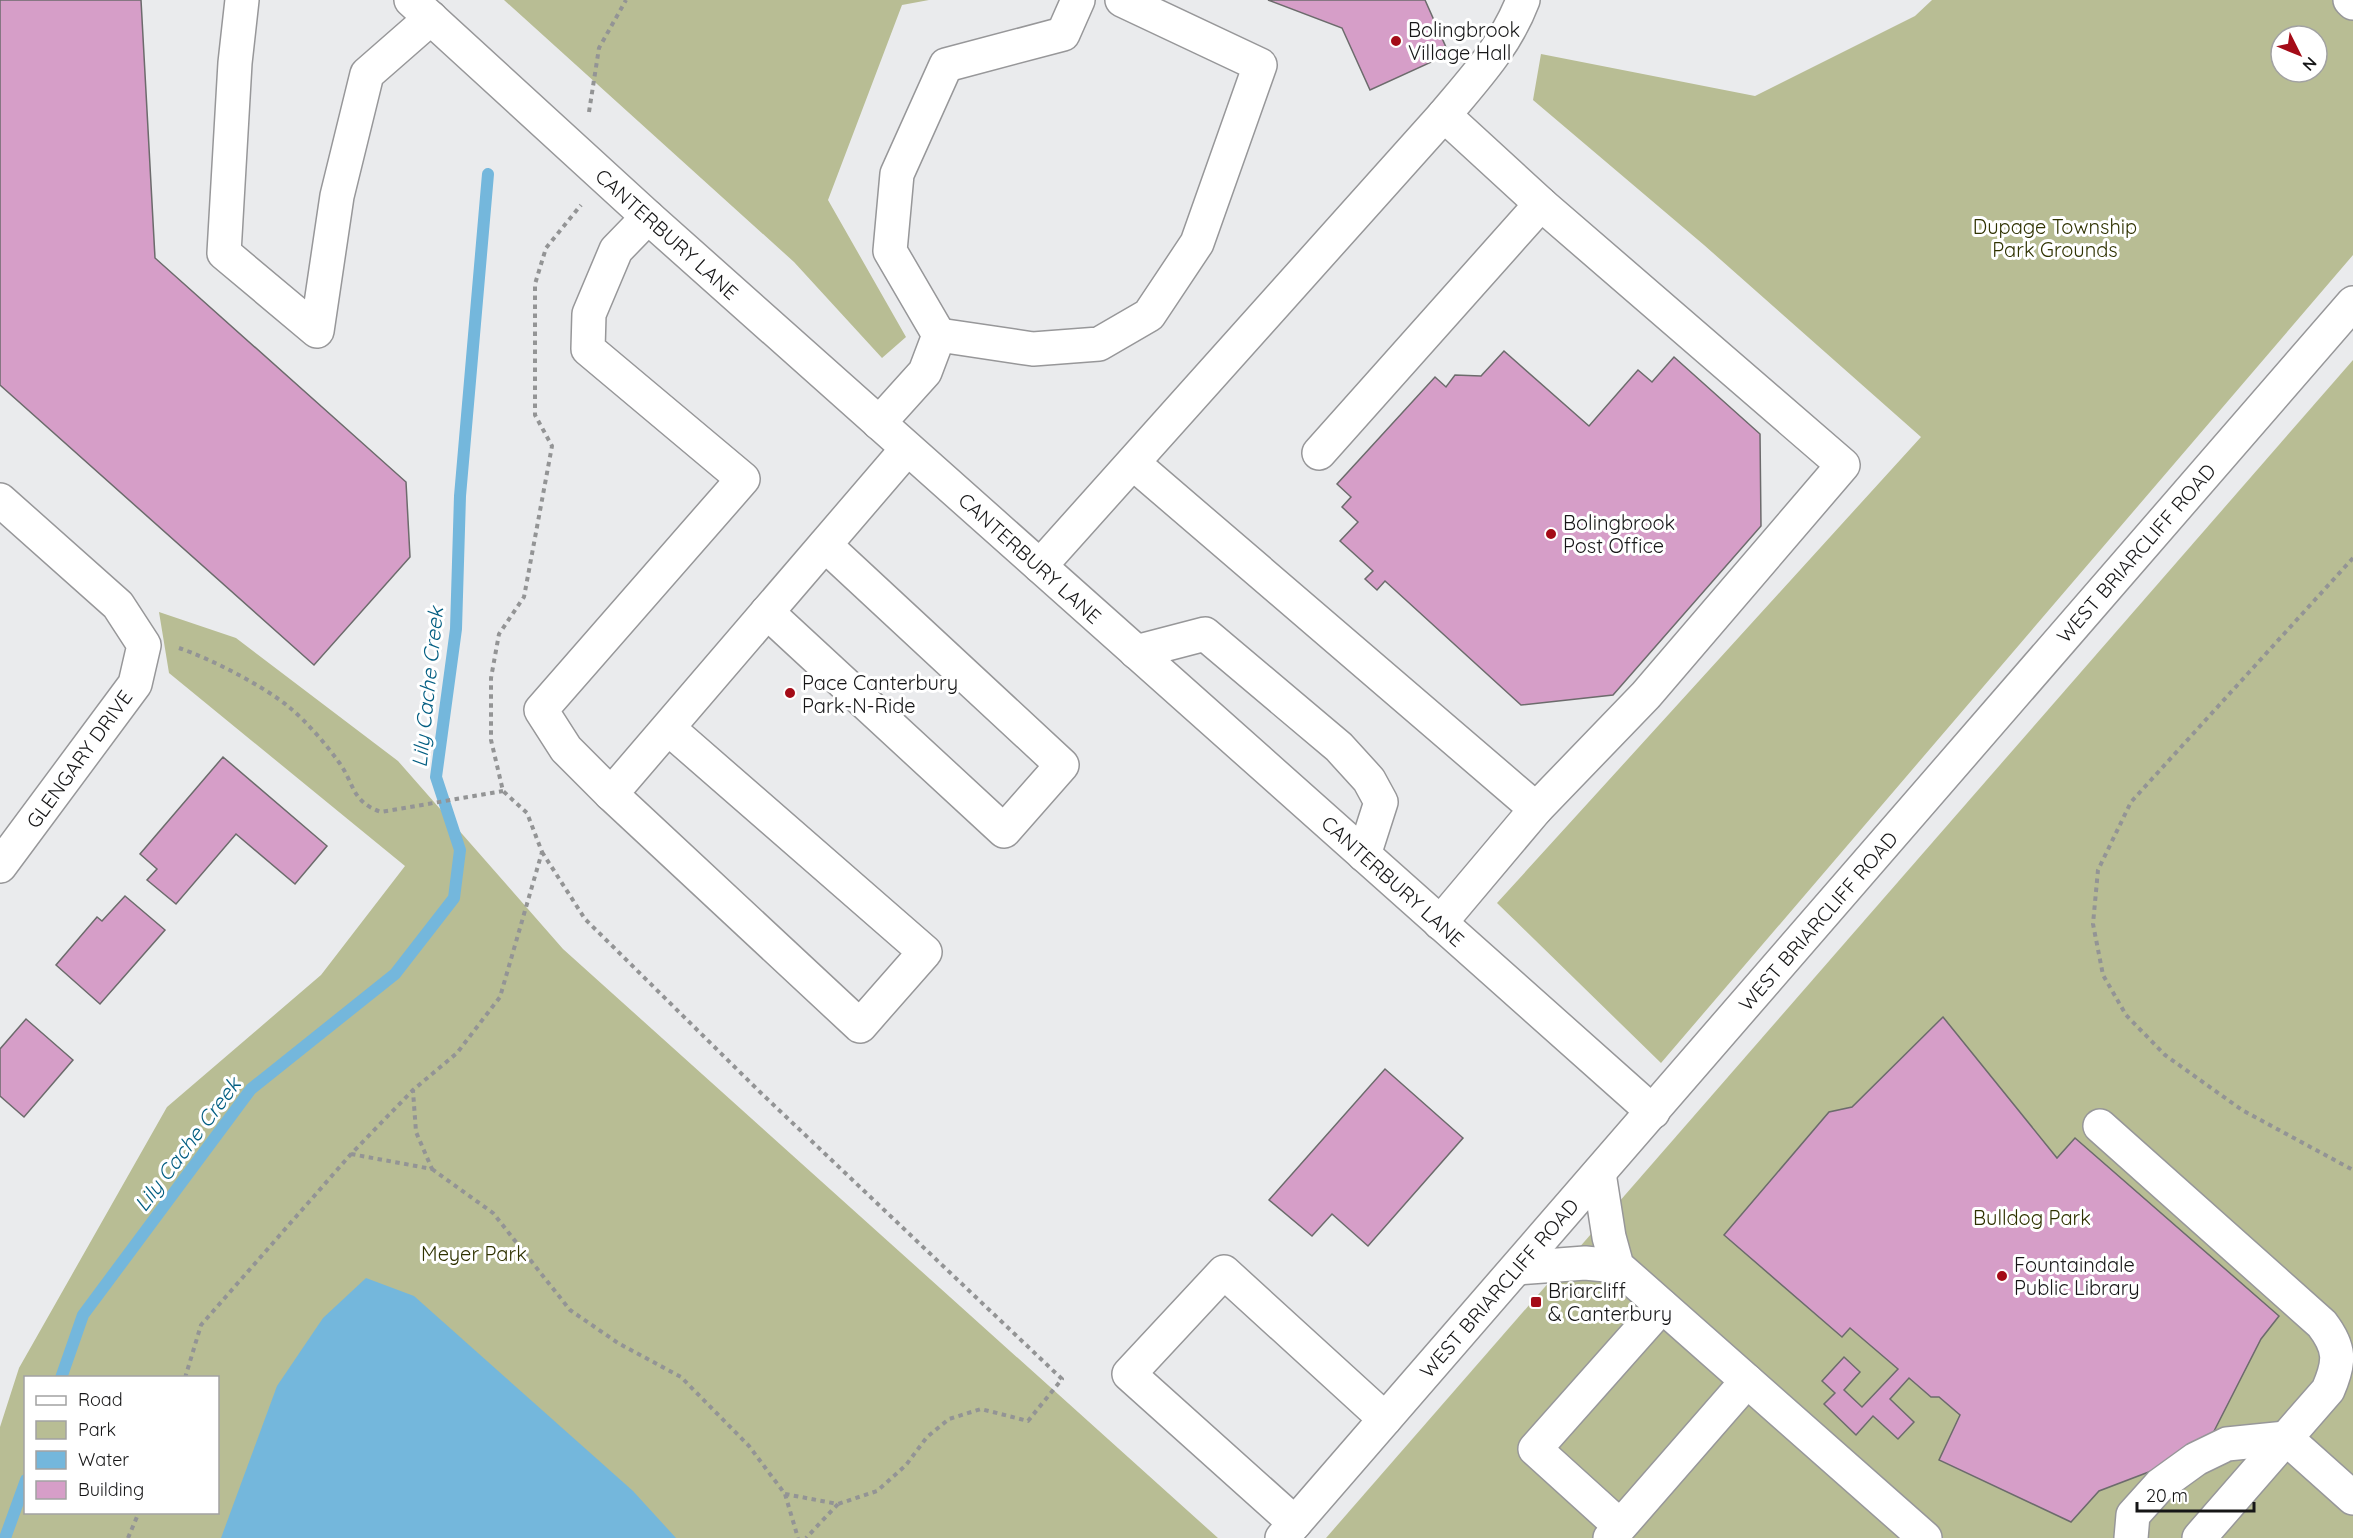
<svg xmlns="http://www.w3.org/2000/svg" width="2353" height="1538" font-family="Quicksand,sans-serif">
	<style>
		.green { fill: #b8bd94; fill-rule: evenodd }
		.water { fill: #74b7dc }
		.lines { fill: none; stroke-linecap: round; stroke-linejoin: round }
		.stream { stroke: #74b7dc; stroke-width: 12 }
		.building { fill: #d69ec8; stroke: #6c6b6c; stroke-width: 1.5 }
		.minor-casing { stroke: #979799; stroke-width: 36 }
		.path { stroke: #939495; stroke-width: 4; stroke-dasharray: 4.5 4.5; stroke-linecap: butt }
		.minor { stroke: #fff; stroke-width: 33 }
		.poi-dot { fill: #a40b17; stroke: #fff; stroke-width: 2 }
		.labels { text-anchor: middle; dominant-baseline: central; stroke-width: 6; stroke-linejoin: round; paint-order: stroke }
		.poi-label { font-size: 20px; fill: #161617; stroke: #fff; text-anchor: start }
		.park-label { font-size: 20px; fill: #2f3200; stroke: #fff }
		.street-label { font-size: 20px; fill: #161617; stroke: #fff }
		.water-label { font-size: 21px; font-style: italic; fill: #035e82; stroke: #fff }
	</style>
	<rect width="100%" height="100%" fill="#eaebed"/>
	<!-- green -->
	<g class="green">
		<path d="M 504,0 L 929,0 L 902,5 L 828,200 L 906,337 L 882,358 L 794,262 Z"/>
		<path d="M 1932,0 L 2353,0 L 2353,255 L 1661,1063 L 1497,903 L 1921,437 L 1704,245 L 1533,100 L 1541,54 L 1755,96 L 1915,16 ZM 2281,36 L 2317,36 L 2317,72 L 2281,72 Z"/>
		<path d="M 2353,360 L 2353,1538 L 1326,1538 Z"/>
		<path d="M 159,612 L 236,638 L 398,761 L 563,949 L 1218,1538 L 0,1538 L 0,1427 L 19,1368 L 167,1107 L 321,975 L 405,866 L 169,673 ZM 26,1378 L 218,1378 L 218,1512 L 26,1512 Z"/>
	</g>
	<!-- water -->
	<path class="water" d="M 366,1278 L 414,1296 L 633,1491 L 676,1538 L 221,1538 L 277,1386 L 323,1318 Z"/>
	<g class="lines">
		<!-- stream -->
		<g class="stream">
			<path d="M 61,1378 L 83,1315 L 251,1089 L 395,974 L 454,898 L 460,850 L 436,777 L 456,629 L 460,496 L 488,174"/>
			<path d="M 5,1538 L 26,1480"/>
		</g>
	</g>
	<!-- building -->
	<g class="building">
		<path d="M 0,0 L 141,0 L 155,258 L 406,482 L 410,557 L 314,665 L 0,385 Z"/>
		<path d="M 1268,0 L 1425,0 L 1449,54 L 1370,90 L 1342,28 Z"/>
		<path d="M 1504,351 L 1589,426 L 1638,370 L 1652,382 L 1674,357 L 1760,434 L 1761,526 L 1613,695 L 1521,705 L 1385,581 L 1377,590 L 1365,579 L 1373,571 L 1340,541 L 1358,522 L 1342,507 L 1351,497 L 1337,484 L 1435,377 L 1446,387 L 1455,375 L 1481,376 Z"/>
		<path d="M 223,757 L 327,846 L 295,884 L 236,834 L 176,904 L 147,880 L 157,869 L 140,854 Z"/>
		<path d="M 125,896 L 165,930 L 100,1004 L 56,965 L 97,917 L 102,921 Z"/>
		<path d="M 1943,1017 L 2057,1158 L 2075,1138 L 2279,1316 L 2261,1339 L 2209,1441 L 2154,1470 L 2099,1491 L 2071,1522 L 1939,1460 L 1960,1415 L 1939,1397 L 1931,1397 L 1909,1378 L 1890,1399 L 1914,1422 L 1898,1439 L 1873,1416 L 1856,1435 L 1824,1404 L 1835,1393 L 1822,1381 L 1844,1357 L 1860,1372 L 1844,1390 L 1862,1407 L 1898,1369 L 1850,1328 L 1842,1337 L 1724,1235 L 1829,1112 L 1852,1107 Z"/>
		<path d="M 26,1019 L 73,1060 L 24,1117 L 0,1096 L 0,1049 Z"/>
		<path d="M 1385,1069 L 1463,1138 L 1368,1246 L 1332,1214 L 1312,1236 L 1269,1200 Z"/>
	</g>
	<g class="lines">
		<defs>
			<g id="minor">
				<path d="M 242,0 L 235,63 L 224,253 L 317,331 L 337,196 L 367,74 L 431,18"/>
				<path d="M 411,0 L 648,217 L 1653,1112"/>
				<path d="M 2350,0 L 2353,3"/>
				<path d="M 939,335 L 1033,349 L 1099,344 L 1149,315 L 1197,243 L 1260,65 L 1122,0"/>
				<path d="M 879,423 L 925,372 L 939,335 L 890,251 L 897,174 L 946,65 L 1063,34 L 1078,0"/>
				<path d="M 1319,453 L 1541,204"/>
				<path d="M 1133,463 L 1536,809"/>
				<path d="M 0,500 L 118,605 L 144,645 L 135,684 L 0,866"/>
				<path d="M 1040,566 L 1444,115 C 1475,78 1506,45 1523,0"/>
				<path d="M 767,612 L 1004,831 L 1062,765 L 825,545"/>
				<path d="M 1136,652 L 1205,634 L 1339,747 L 1369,780 L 1381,802 L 1364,855"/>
				<path d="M 668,728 L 925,952 L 860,1026 L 611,794 L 907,449"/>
				<path d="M 611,794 L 566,749 L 541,710 L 743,479 L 588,349 L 589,314 L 616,250 L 648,217"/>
				<path d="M 1440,923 L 1536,809 L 1646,695 L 1843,465 L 1541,204 L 1444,115"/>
				<path d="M 2100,1126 L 2322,1324 C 2341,1349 2340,1362 2328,1390 L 2199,1538"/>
				<path d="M 1599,1173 L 1609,1237 L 1617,1266 L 1925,1538"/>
				<path d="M 1517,1268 L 1585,1263 L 1617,1266"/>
				<path d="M 1295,1523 L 1129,1374 L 1224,1272 L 1385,1419"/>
				<path d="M 1620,1526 L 1535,1449 L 1662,1306"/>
				<path d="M 1282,1538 L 2353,303"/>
				<path d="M 1610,1538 L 1747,1381"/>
				<path d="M 2131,1538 L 2133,1515 L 2160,1485 L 2196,1459 L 2227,1444 L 2286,1438 L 2353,1498"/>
			</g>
		</defs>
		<!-- minor casing -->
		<use href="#minor" class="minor-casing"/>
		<!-- path -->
		<g class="path">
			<path d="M 589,112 L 599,48 L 626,0"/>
			<path d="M 2353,558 L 2131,802 L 2098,870 L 2093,924 L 2103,975 L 2126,1015 L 2165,1055 L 2242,1110 L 2353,1170"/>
			<path d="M 179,648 C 211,659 262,685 289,707 C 306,721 325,743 338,761 C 355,783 350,801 381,812 L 503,791"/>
			<path d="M 542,852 L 585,919 L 760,1092 L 1062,1379 L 1028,1421 L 981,1409 L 949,1419 L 927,1437 L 906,1465 L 877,1491 L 838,1504"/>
			<path d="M 351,1154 L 432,1169 L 416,1132 L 413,1091"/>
			<path d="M 432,1169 L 493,1213 L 570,1310 L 618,1343 L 681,1377 L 749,1446 L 785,1494 L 798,1538"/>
			<path d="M 185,1378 L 201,1325 L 351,1154 L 413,1090 L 457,1053 L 500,997 L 542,852 L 527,813 L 503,791 L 491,740 L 491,678 L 499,634 L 524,597 L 552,446 L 535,415 L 535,284 L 546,248 L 581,205"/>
			<path d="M 785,1494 L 838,1504 L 806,1538"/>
			<path d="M 128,1538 L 139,1512"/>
		</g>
		<!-- minor -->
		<use href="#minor" class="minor"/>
	</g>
	<!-- markers -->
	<g class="poi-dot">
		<circle cx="1396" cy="41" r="6"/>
		<circle cx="1551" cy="534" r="6"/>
		<circle cx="790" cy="693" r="6"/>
		<circle cx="2002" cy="1276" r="6"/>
		<rect x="1530" y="1296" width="12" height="12" rx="3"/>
	</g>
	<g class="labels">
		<!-- poi labels -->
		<g class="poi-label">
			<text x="1408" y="29">Bolingbrook<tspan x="1408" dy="23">Village Hall</tspan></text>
			<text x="1563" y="522">Bolingbrook<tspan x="1563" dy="23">Post Office</tspan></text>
			<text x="802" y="682">Pace Canterbury<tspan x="802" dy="23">Park-N-Ride</tspan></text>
			<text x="2014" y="1264">Fountaindale<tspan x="2014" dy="23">Public Library</tspan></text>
			<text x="1548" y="1290">Briarcliff<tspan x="1548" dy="23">&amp; Canterbury</tspan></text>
		</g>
		<!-- park labels -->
		<g class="park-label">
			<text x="2055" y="226">Dupage Township<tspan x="2055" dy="23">Park Grounds</tspan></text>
			<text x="2032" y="1217">Bulldog Park</text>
			<text x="474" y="1253">Meyer Park</text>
		</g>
		<!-- street labels -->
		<g class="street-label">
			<text transform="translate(667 234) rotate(42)">CANTERBURY LANE</text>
			<text transform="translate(2136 553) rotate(-49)">WEST BRIARCLIFF ROAD</text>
			<text transform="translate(1030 558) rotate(42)">CANTERBURY LANE</text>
			<text transform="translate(79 759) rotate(-54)">GLENGARY DRIVE</text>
			<text transform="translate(1393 881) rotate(42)">CANTERBURY LANE</text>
			<text transform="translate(1818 921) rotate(-49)">WEST BRIARCLIFF ROAD</text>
			<text transform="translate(1499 1288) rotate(-49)">WEST BRIARCLIFF ROAD</text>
		</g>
		<!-- water labels -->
		<g class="water-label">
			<text transform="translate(427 687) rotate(-84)">Lily Cache Creek</text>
			<text transform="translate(187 1144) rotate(-53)">Lily Cache Creek</text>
		</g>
	</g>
	<!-- legend -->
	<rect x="24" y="1376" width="195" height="138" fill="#ffffff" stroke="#a2a2a2" stroke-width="1.5"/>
	<rect x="36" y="1396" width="30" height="9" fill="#ffffff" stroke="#a2a2a2" stroke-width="1.5"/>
	<text x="78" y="1406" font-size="18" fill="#161617">Road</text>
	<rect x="36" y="1421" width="30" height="18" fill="#b8bd94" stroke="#a2a2a2" stroke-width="1.5"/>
	<text x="78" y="1436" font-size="18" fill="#161617">Park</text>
	<rect x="36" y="1451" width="30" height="18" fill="#74b7dc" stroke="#a2a2a2" stroke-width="1.5"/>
	<text x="78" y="1466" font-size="18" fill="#161617">Water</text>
	<rect x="36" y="1481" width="30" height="18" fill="#d69ec8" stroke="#a2a2a2" stroke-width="1.5"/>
	<text x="78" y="1496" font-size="18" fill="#161617">Building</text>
	<!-- north arrow -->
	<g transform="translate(2299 54) rotate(133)"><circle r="28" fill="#ffffff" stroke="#a2a2a2" stroke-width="1.5"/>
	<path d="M0-4.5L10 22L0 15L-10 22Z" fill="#a40b17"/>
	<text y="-9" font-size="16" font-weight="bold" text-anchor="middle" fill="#161617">N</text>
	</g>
	<!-- scale -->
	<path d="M2137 1502v9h117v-9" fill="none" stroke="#161617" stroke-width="3"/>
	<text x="2146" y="1502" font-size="18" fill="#161617" stroke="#ffffff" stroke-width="4.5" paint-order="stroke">20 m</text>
</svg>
